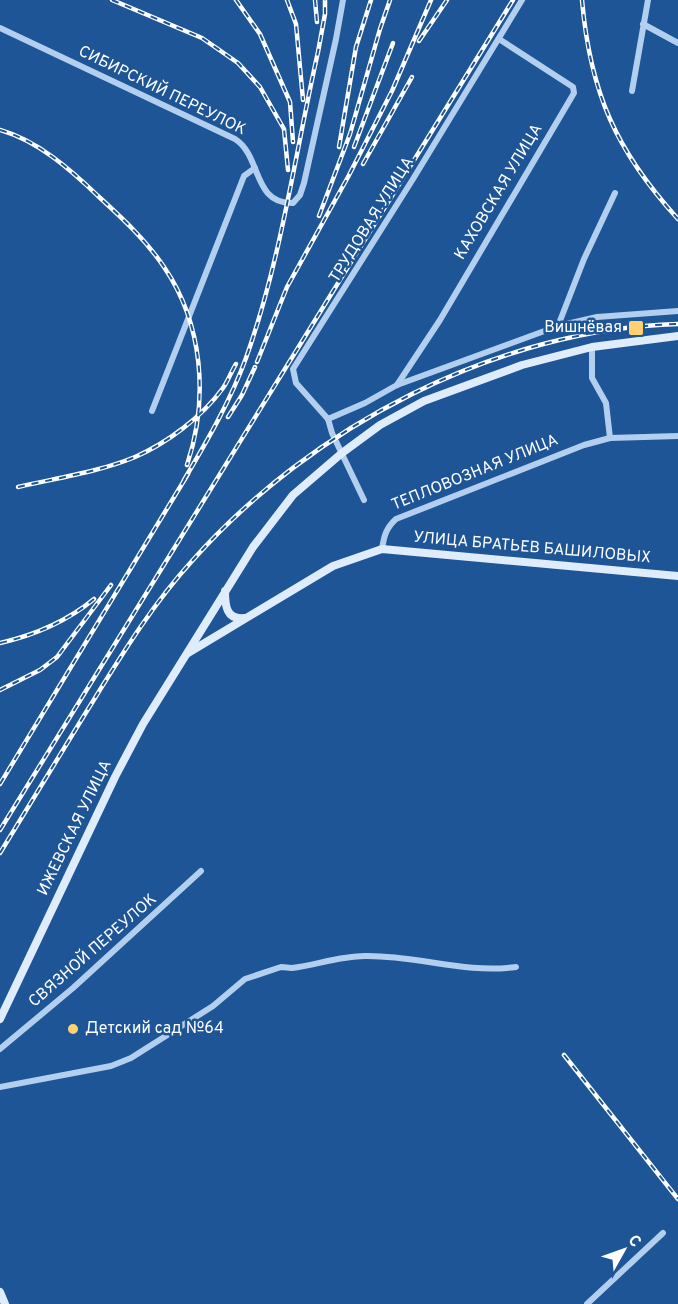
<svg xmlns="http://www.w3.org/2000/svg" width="678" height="1304" font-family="Overpass,sans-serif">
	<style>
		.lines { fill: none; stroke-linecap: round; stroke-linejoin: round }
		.street { stroke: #b2cfef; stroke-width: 6 }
		.secondary { stroke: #dfecfb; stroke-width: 8 }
		.rail-casing { stroke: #fff; stroke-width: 4.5 }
		.rail { stroke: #1e5596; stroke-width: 2; stroke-dasharray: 7; stroke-linecap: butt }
		.poi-dot { fill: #fed271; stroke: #1e5596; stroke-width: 2 }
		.labels { text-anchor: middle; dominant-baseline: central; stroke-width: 5; stroke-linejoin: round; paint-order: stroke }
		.street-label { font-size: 16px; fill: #fff; stroke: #1e5596 }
		.poi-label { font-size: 16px; fill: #fff; stroke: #1e5596; text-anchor: end }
	</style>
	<rect width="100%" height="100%" fill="#1e5596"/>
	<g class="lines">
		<!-- street -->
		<g class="street">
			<path d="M 643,24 L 678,43"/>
			<path d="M 0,28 L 235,139 C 262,156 252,204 293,203 L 300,195 L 304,183 L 336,39 L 343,0"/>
			<path d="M 632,91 L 648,0"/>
			<path d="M 558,326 L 584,259 L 615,193"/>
			<path d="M 592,347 L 592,378 L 606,403 L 610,438"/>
			<path d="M 397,385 L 440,320 L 574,93 L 573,87 L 499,39"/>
			<path d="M 152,411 L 244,176 L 255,168"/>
			<path d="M 328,419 L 365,403 L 397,385 L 558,326 L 597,317 L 678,311"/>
			<path d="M 364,500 L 332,433 L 328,419 L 296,383 L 293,369 L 413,179 L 522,0"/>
			<path d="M 382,549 C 384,536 386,528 396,519 L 584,445 L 610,438 L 678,436"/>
			<path d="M 0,1049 L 73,988 L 201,871"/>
			<path d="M 0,1087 L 111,1066 L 131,1058 L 213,1006 L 245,979 L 281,967 L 292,968 C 316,965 340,956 365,956 C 417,955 463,974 516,967"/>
			<path d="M 587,1304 L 663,1233"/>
		</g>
		<!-- secondary -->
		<g class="secondary">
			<path d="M 225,591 C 225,605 226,620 244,618"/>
			<path d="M 188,653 L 333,566 L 382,549 L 678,576"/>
			<path d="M 0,1019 L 115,777 L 143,724 L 253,547 L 293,495 L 342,453 L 380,425 L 424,401 L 522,365 L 592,347 L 678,336"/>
			<path d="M 0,1292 L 5,1304"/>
		</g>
		<defs>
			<g id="rail">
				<path d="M 112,0 L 202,38 L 238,63 L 260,87 L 284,129 L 288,170"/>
				<path d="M 236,0 L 260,34 L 290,102 L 293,142"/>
				<path d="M 287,0 L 296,24 L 303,100"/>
				<path d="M 315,0 L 317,22"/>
				<path d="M 582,0 C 590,92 616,151 678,219"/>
				<path d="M 419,41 L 447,0"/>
				<path d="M 0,130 C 38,141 70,169 98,196 C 121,217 146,240 164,267 C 203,324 209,399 187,465"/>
				<path d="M 339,147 L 356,47 L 371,0"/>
				<path d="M 354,147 L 393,43"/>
				<path d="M 363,164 L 412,77"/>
				<path d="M 319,216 L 350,134 L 380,29 L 390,0"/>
				<path d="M 257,362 L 287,287 L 348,177 L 392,91 L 431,0"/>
				<path d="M 228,417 L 242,395 L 255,367"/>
				<path d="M 184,480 C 207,441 230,402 246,358 C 281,260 295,154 318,52 L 325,14 L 325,0"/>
				<path d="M 18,487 C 57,478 99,472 135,457 C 167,443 202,417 223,388 C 228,381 231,372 236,364"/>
				<path d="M 0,643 C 35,635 66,622 94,599"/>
				<path d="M 0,690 L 40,670 L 57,657 L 111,585"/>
				<path d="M 0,784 L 188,474"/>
				<path d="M 0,830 L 513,0"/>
				<path d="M 0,853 C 28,807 57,760 85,714 C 118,661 150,607 192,561 C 311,427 497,329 678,324"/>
				<path d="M 564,1055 L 678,1199"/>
			</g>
		</defs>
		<!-- rail casing -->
		<use href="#rail" class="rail-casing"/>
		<!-- rail -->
		<use href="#rail" class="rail"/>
	</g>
	<!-- markers -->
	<g class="poi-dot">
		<rect x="628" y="320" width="16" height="16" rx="3"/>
		<circle cx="73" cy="1029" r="6"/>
	</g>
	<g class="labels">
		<!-- street labels -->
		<g class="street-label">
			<text transform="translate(162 91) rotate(26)">СИБИРСКИЙ ПЕРЕУЛОК</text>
			<text transform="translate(499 192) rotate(-59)">КАХОВСКАЯ УЛИЦА</text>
			<text transform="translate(372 220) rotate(-58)">ТРУДОВАЯ УЛИЦА</text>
			<text transform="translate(475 473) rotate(-22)">ТЕПЛОВОЗНАЯ УЛИЦА</text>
			<text transform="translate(532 548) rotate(5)">УЛИЦА БРАТЬЕВ БАШИЛОВЫХ</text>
			<text transform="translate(75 828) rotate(-64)">ИЖЕВСКАЯ УЛИЦА</text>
			<text transform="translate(93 951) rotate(-41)">СВЯЗНОЙ ПЕРЕУЛОК</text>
		</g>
		<!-- poi labels -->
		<g class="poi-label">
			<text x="622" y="328">Вишнёвая</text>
			<text x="85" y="1029" text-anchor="start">Детский сад №64</text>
		</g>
	</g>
	<!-- north arrow -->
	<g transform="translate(624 1250) rotate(50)" stroke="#1e5596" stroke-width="4.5" paint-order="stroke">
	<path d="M0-4.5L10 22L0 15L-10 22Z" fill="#ffffff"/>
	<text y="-9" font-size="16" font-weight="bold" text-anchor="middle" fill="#ffffff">С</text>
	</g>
</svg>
